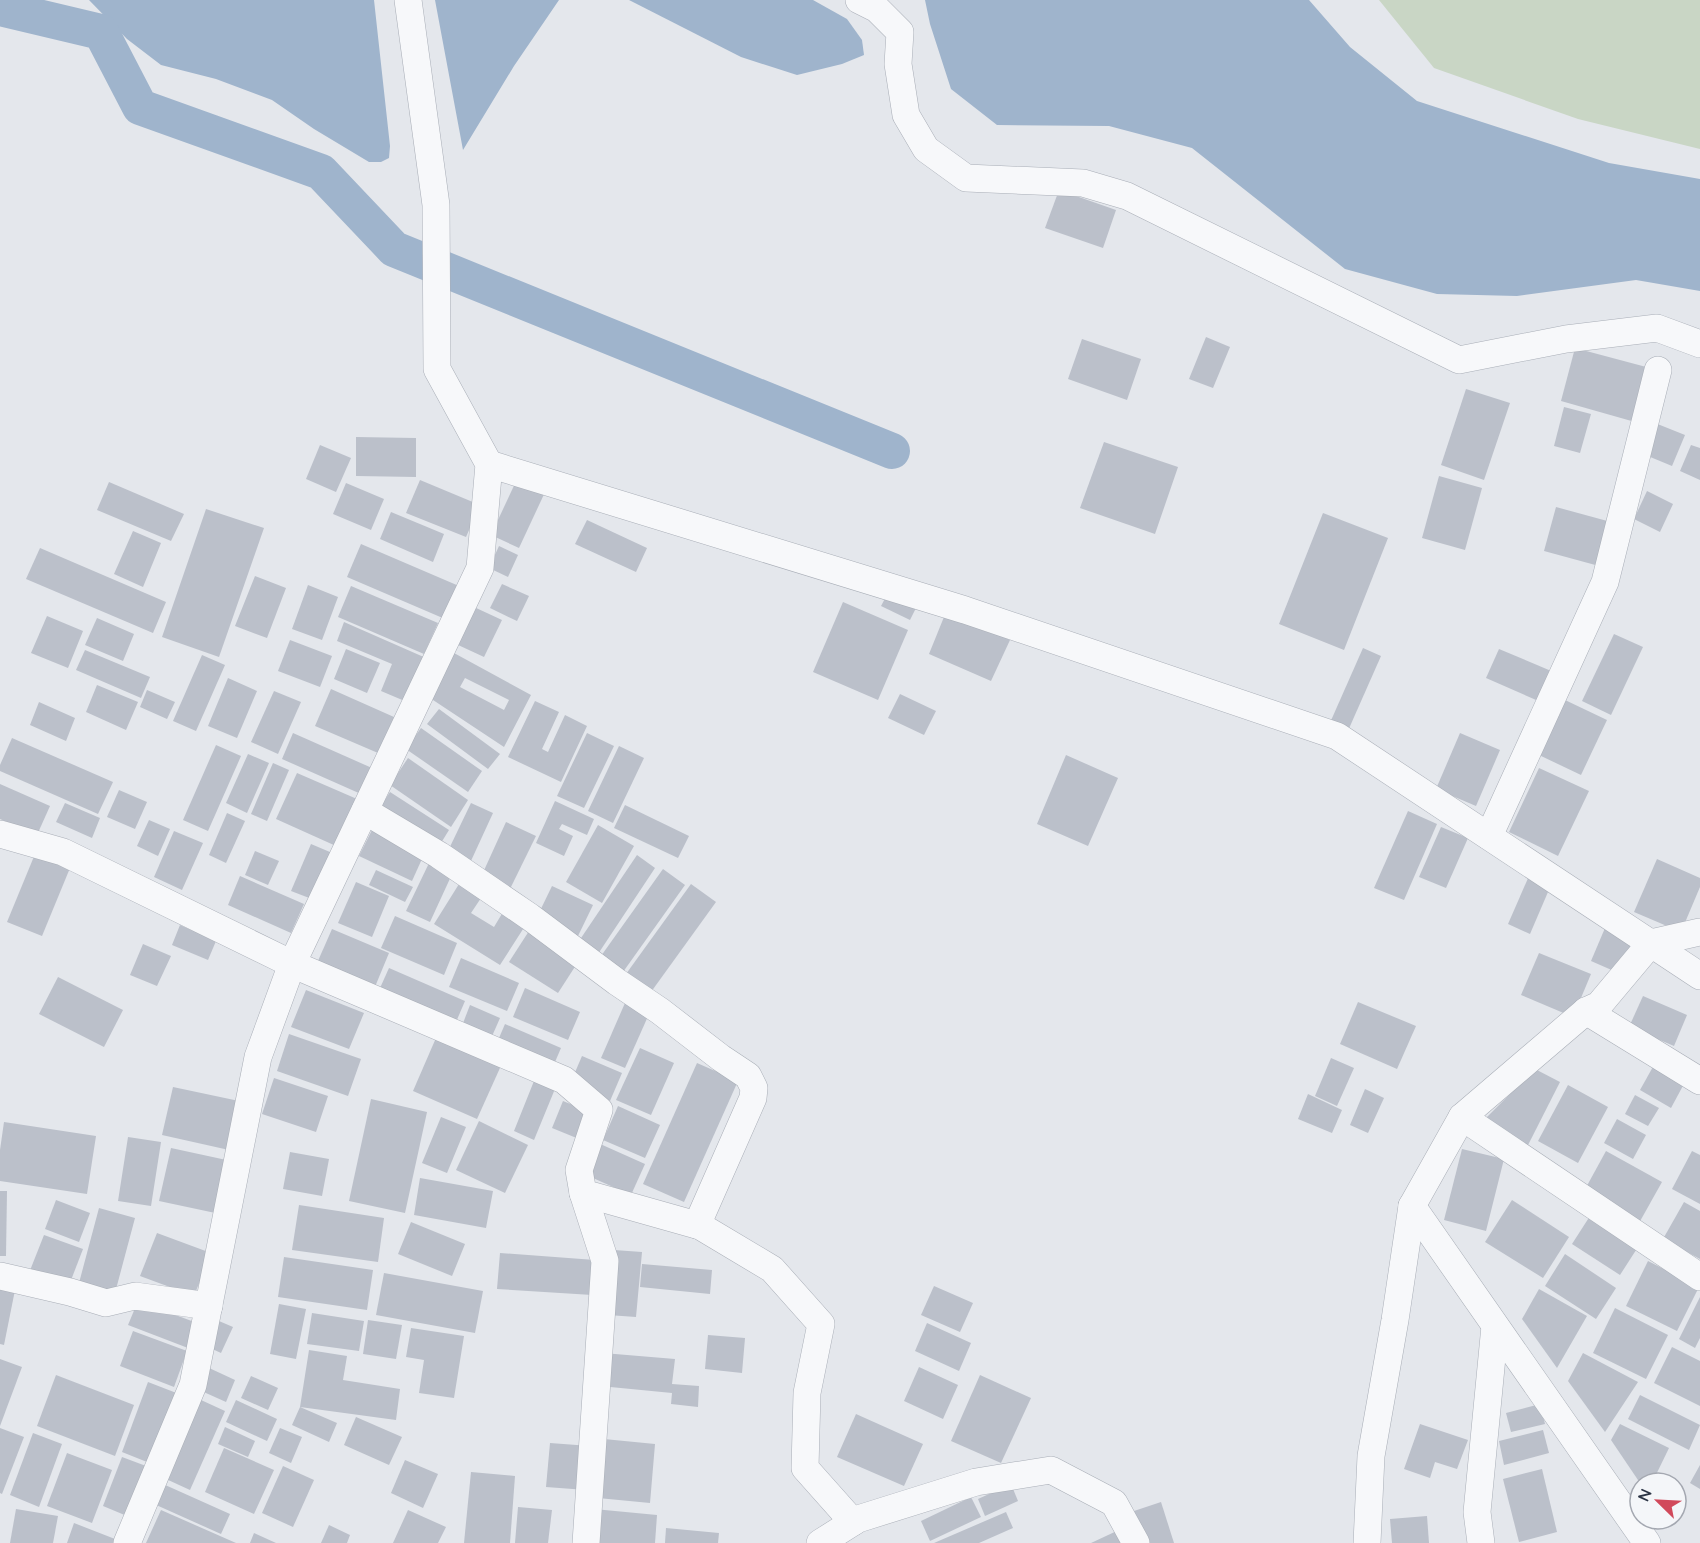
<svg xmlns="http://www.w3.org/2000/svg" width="1700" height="1543" font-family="Quicksand,sans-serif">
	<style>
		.green { fill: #c9d6c5 }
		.water { fill: #9fb4cc }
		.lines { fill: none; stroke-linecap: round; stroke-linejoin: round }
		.canal { stroke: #9fb4cc; stroke-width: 36 }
		.building { fill: #bbc0ca; fill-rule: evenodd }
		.street-casing { stroke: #a9aeb7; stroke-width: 28 }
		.street { stroke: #f7f8fa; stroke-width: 27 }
	</style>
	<rect width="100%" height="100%" fill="#e4e7ec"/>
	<!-- green -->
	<path class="green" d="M 1379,0 L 1700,0 L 1700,149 L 1578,119 L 1434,68 Z"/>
	<!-- water -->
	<g class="water">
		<path d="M 89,0 L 374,0 L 390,146 L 389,158 L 381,162 L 369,162 L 314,129 L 272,100 L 216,79 L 161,65 L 127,39 Z"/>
		<path d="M 435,0 L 559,0 L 514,66 L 463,150 Z"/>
		<path d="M 629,0 L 813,0 L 847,19 L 862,40 L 864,55 L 842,64 L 797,75 L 741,57 Z"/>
		<path d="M 925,0 L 1309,0 L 1350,47 L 1417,101 L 1609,163 L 1700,179 L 1700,291 L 1636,280 L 1517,296 L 1437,294 L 1345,269 L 1192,148 L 1109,126 L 997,125 L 951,89 L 930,24 Z"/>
	</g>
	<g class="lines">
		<!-- canal -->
		<path class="canal" d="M 0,8 L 101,32 L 140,107 L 321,172 L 394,249 L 892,451"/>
	</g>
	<!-- building -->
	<g class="building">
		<path d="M 1059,190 L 1116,210 L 1103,248 L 1045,228 Z"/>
		<path d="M 1206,337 L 1230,347 L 1213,388 L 1189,379 Z"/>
		<path d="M 1082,339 L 1141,359 L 1127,400 L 1068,379 Z"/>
		<path d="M 1575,348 L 1650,368 L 1635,422 L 1561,401 Z"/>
		<path d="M 1466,389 L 1510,403 L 1484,480 L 1441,465 Z"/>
		<path d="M 1564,407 L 1591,414 L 1580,453 L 1554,446 Z"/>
		<path d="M 1655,423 L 1685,435 L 1672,466 L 1643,454 Z"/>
		<path d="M 356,437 L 416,438 L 416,477 L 356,476 Z"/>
		<path d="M 1104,442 L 1178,467 L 1155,534 L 1080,508 Z"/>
		<path d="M 320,445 L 351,458 L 336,492 L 306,479 Z"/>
		<path d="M 1691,445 L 1700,448 L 1700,480 L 1680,471 Z"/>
		<path d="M 1439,476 L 1482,488 L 1465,550 L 1422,538 Z"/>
		<path d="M 518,477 L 546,490 L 519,548 L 491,535 Z"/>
		<path d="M 420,480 L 480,505 L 466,537 L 406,513 Z"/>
		<path d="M 109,482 L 184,514 L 171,541 L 97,510 Z"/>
		<path d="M 346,483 L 384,499 L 371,530 L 333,514 Z"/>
		<path d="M 1647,491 L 1673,504 L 1660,532 L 1634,519 Z"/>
		<path d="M 1556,507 L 1611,522 L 1599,566 L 1544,551 Z"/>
		<path d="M 206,509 L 264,528 L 219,657 L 162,637 Z"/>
		<path d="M 391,512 L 444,534 L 433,562 L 380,539 Z"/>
		<path d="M 1323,513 L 1388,538 L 1344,650 L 1279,624 Z"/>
		<path d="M 587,520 L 647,548 L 636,572 L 575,544 Z"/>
		<path d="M 133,531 L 161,543 L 143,587 L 114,574 Z"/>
		<path d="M 361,544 L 459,586 L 445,619 L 347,577 Z"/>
		<path d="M 499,546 L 518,555 L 508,577 L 489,568 Z"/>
		<path d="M 40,548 L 166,602 L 153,633 L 26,579 Z"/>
		<path d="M 255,576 L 286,588 L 267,638 L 235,626 Z"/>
		<path d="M 502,584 L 529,596 L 517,621 L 490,608 Z"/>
		<path d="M 308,585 L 338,597 L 322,640 L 292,629 Z"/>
		<path d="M 351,586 L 438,623 L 424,654 L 338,617 Z"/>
		<path d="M 889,591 L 918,604 L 910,620 L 881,606 Z"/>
		<path d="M 843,602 L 908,630 L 878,700 L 813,672 Z"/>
		<path d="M 474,607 L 502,620 L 484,657 L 456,644 Z"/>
		<path d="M 946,612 L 1010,640 L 991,681 L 929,654 Z"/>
		<path d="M 47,616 L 83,631 L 68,668 L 31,653 Z"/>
		<path d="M 97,618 L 134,634 L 123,661 L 85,645 Z"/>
		<path d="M 344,622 L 426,658 L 407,702 L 381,691 L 392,664 L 337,641 Z"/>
		<path d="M 1614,634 L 1643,647 L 1611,715 L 1582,701 Z"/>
		<path d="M 290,640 L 332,656 L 320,687 L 278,671 Z"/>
		<path d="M 1363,648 L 1381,656 L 1347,733 L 1329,725 Z"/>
		<path d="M 346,649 L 380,663 L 367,693 L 334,679 Z"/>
		<path d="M 1499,649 L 1556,673 L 1543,703 L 1486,678 Z"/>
		<path d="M 85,650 L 150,677 L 141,698 L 76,670 Z"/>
		<path d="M 454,653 L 531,695 L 504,747 L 430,698 ZM 465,678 L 509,700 L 504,710 L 460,687 Z"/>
		<path d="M 202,655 L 225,665 L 196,731 L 173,721 Z"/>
		<path d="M 228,678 L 257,691 L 237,738 L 208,726 Z"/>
		<path d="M 97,685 L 138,702 L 126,730 L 86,712 Z"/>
		<path d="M 331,689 L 394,717 L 378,753 L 315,726 Z"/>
		<path d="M 147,690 L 175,702 L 167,719 L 140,707 Z"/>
		<path d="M 274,691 L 301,702 L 278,754 L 251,742 Z"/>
		<path d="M 900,694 L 936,711 L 924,735 L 888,718 Z"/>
		<path d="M 1565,700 L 1607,720 L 1581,775 L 1539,755 Z"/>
		<path d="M 535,701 L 559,712 L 542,749 L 548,752 L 565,715 L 587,726 L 561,782 L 508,757 Z"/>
		<path d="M 39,702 L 75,718 L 66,741 L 30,725 Z"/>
		<path d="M 439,709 L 500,754 L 488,769 L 427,724 Z"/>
		<path d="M 421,728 L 482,771 L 468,792 L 406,749 Z"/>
		<path d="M 293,733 L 372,768 L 361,794 L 282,759 Z"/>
		<path d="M 587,733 L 614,746 L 584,808 L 557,796 Z"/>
		<path d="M 1460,733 L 1500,750 L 1476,806 L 1436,789 Z"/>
		<path d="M 12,738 L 113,782 L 98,814 L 0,771 L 0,765 Z"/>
		<path d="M 216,745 L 241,756 L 208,831 L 183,820 Z"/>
		<path d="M 619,746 L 644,758 L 613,823 L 588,811 Z"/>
		<path d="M 248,754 L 269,763 L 247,813 L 226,803 Z"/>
		<path d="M 1066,755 L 1118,778 L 1088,846 L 1037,824 Z"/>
		<path d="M 408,758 L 468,800 L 451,827 L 390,785 Z"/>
		<path d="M 273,763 L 289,770 L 267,821 L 251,814 Z"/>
		<path d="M 1539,768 L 1589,791 L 1558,856 L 1509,832 Z"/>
		<path d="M 297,773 L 357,799 L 336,846 L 276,819 Z"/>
		<path d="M 0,784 L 50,806 L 37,835 L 0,819 Z"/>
		<path d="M 119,790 L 147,802 L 135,829 L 107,817 Z"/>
		<path d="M 390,792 L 449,830 L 436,851 L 377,812 Z"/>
		<path d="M 555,801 L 594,819 L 587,835 L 562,824 L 559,829 L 573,836 L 564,856 L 536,843 Z"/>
		<path d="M 65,803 L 100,818 L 92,838 L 56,822 Z"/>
		<path d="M 471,803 L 493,813 L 470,863 L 447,853 Z"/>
		<path d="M 625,805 L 689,836 L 678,858 L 614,828 Z"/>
		<path d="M 1408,811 L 1437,824 L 1404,900 L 1374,888 Z"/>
		<path d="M 227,813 L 245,821 L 226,863 L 209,855 Z"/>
		<path d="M 149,820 L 170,829 L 158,856 L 137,846 Z"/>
		<path d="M 506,822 L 536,836 L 509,891 L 481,877 Z"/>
		<path d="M 598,825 L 634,846 L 602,903 L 566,882 Z"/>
		<path d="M 374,826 L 426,850 L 412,881 L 359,856 Z"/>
		<path d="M 1441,827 L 1468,838 L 1446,888 L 1419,877 Z"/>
		<path d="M 174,831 L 203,843 L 182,890 L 154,877 Z"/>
		<path d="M 311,844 L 337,855 L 317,901 L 291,891 Z"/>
		<path d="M 255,851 L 279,861 L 268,885 L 245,875 Z"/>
		<path d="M 35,854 L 70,868 L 42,936 L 7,922 Z"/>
		<path d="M 637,855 L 655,868 L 598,954 L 579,941 Z"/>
		<path d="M 1657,859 L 1700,878 L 1700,887 L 1681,932 L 1634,912 Z"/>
		<path d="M 430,861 L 453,872 L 430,922 L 406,911 Z"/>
		<path d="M 663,869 L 685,885 L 623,972 L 601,956 Z"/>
		<path d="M 376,870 L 413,887 L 405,902 L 369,885 Z"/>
		<path d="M 240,876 L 304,904 L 291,933 L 228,905 Z"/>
		<path d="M 1529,876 L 1551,885 L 1530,934 L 1508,924 Z"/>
		<path d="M 356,882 L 389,896 L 372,937 L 338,923 Z"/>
		<path d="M 459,884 L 481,898 L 471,913 L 494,927 L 503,912 L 525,926 L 500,965 L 434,924 Z"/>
		<path d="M 691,884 L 716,902 L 651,992 L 626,974 Z"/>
		<path d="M 552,886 L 593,905 L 578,936 L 537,917 Z"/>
		<path d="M 395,916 L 457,943 L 444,975 L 381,948 Z"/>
		<path d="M 180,925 L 216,941 L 208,960 L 172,945 Z"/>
		<path d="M 1605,928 L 1637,942 L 1623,975 L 1591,961 Z"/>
		<path d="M 332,929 L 389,953 L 372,994 L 314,970 Z"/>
		<path d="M 529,931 L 578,962 L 558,993 L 509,962 Z"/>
		<path d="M 143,944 L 171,956 L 157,986 L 130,975 Z"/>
		<path d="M 1539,953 L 1591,974 L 1573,1017 L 1521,995 Z"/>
		<path d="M 461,958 L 519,983 L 507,1011 L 449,987 Z"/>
		<path d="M 389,968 L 465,1001 L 453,1029 L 376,997 Z"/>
		<path d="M 58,977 L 123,1010 L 104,1047 L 39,1014 Z"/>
		<path d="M 525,988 L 580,1012 L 568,1040 L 513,1017 Z"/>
		<path d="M 306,990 L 364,1013 L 349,1049 L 291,1027 Z"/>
		<path d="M 1643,996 L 1687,1015 L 1674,1046 L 1629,1027 Z"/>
		<path d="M 1358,1002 L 1416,1026 L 1397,1069 L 1340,1044 Z"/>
		<path d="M 625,1003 L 649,1014 L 625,1068 L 601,1058 Z"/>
		<path d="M 470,1005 L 500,1018 L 489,1043 L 460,1031 Z"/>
		<path d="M 505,1024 L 561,1048 L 552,1069 L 496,1045 Z"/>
		<path d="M 439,1031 L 504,1059 L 477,1119 L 413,1091 Z"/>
		<path d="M 289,1034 L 361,1059 L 348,1096 L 277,1071 Z"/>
		<path d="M 640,1048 L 674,1063 L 651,1115 L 616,1100 Z"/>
		<path d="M 582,1056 L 622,1073 L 610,1101 L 570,1084 Z"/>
		<path d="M 1331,1058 L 1354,1068 L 1337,1106 L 1315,1096 Z"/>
		<path d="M 697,1063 L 738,1081 L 684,1202 L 643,1184 Z"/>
		<path d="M 1654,1065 L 1685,1082 L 1671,1108 L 1640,1090 Z"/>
		<path d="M 1535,1069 L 1560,1082 L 1525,1151 L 1479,1125 Z"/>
		<path d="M 536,1076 L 557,1084 L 534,1140 L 514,1131 Z"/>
		<path d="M 274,1078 L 328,1096 L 316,1132 L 262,1114 Z"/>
		<path d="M 1568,1085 L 1608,1107 L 1578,1163 L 1538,1141 Z"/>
		<path d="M 173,1087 L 239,1101 L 229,1150 L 162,1135 Z"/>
		<path d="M 1365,1089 L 1384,1098 L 1368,1133 L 1350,1125 Z"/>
		<path d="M 1308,1094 L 1342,1110 L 1332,1133 L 1298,1119 Z"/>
		<path d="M 1635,1095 L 1659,1108 L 1648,1126 L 1625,1114 Z"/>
		<path d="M 371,1099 L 427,1112 L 405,1213 L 349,1201 Z"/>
		<path d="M 563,1101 L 590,1112 L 579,1139 L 552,1128 Z"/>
		<path d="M 618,1106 L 660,1125 L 645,1158 L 603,1140 Z"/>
		<path d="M 441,1117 L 466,1127 L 447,1173 L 422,1163 Z"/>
		<path d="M 1617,1119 L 1646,1135 L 1633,1159 L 1604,1143 Z"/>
		<path d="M 479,1121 L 528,1145 L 505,1193 L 456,1170 Z"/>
		<path d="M 4,1122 L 96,1136 L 87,1194 L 0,1181 L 0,1150 Z"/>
		<path d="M 128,1137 L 161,1142 L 151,1206 L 118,1201 Z"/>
		<path d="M 598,1143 L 645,1164 L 631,1195 L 584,1174 Z"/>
		<path d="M 171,1148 L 231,1161 L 220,1214 L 159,1201 Z"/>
		<path d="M 1462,1149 L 1504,1159 L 1486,1231 L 1444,1220 Z"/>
		<path d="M 1606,1151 L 1662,1182 L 1639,1223 L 1583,1193 Z"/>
		<path d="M 1692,1151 L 1700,1155 L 1700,1204 L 1672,1189 Z"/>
		<path d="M 290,1152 L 329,1159 L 322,1196 L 283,1189 Z"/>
		<path d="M 420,1178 L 493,1191 L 486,1228 L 414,1215 Z"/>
		<path d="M 0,1191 L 7,1191 L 6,1256 L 0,1256 Z"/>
		<path d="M 56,1200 L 90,1213 L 79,1242 L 45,1229 Z"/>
		<path d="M 1512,1200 L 1569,1237 L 1543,1278 L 1485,1242 Z"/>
		<path d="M 1684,1202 L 1700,1211 L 1700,1259 L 1663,1239 Z"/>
		<path d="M 299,1205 L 384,1218 L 378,1262 L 292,1250 Z"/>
		<path d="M 99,1208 L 135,1218 L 115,1293 L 79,1283 Z"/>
		<path d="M 1590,1216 L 1638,1247 L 1620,1275 L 1572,1244 Z"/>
		<path d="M 411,1222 L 465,1244 L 452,1276 L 398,1254 Z"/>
		<path d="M 157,1233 L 211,1253 L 194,1296 L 140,1276 Z"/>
		<path d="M 44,1235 L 83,1249 L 68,1288 L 29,1273 Z"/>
		<path d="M 614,1250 L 642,1252 L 636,1317 L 608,1315 Z"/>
		<path d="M 500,1253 L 595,1260 L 592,1295 L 497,1289 Z"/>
		<path d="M 1565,1254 L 1616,1288 L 1596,1319 L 1545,1286 Z"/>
		<path d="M 284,1257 L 373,1270 L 367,1310 L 278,1297 Z"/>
		<path d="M 1648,1261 L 1699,1287 L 1677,1331 L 1626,1306 Z"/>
		<path d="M 642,1264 L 712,1270 L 710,1294 L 640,1287 Z"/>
		<path d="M 384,1273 L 483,1291 L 475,1333 L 376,1315 Z"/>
		<path d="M 0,1282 L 16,1285 L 4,1345 L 0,1344 Z"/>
		<path d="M 934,1286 L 973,1303 L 960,1332 L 921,1315 Z"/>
		<path d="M 1539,1289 L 1587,1316 L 1557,1368 L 1522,1319 Z"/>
		<path d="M 1700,1297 L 1700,1338 L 1695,1348 L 1679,1339 Z"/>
		<path d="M 138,1301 L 197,1323 L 188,1348 L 128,1325 Z"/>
		<path d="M 279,1304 L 306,1309 L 296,1359 L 270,1354 Z"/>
		<path d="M 1615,1308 L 1668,1335 L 1646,1379 L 1593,1353 Z"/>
		<path d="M 312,1313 L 364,1321 L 359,1351 L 307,1344 Z"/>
		<path d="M 368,1320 L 402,1325 L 396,1359 L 363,1354 Z"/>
		<path d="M 219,1321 L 233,1327 L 221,1353 L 208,1347 Z"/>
		<path d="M 927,1323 L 971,1343 L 959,1371 L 915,1351 Z"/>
		<path d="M 411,1328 L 464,1336 L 454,1398 L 419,1393 L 424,1360 L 406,1357 Z"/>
		<path d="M 133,1331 L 187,1351 L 174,1387 L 120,1366 Z"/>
		<path d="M 708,1335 L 745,1338 L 742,1373 L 705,1369 Z"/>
		<path d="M 1672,1347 L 1700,1361 L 1700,1406 L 1654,1383 Z"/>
		<path d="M 309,1350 L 347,1356 L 343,1380 L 400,1389 L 396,1420 L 300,1407 L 337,1423 L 329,1442 L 292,1425 L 300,1407 Z"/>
		<path d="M 603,1353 L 675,1359 L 672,1384 L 699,1386 L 698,1407 L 671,1404 L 672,1393 L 600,1386 Z"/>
		<path d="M 1583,1353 L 1638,1382 L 1605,1432 L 1568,1381 Z"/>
		<path d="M 0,1359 L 22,1367 L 0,1426 Z"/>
		<path d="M 207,1367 L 235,1380 L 226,1402 L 197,1389 Z"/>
		<path d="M 919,1367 L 958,1385 L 943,1419 L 904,1401 Z"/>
		<path d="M 56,1375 L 134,1405 L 115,1456 L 37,1426 Z"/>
		<path d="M 980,1375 L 1031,1398 L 1001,1463 L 951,1441 Z"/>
		<path d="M 251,1376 L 278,1388 L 268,1410 L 241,1398 Z"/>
		<path d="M 148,1382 L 179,1394 L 152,1464 L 122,1452 Z"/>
		<path d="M 1640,1395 L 1700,1425 L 1689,1450 L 1628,1419 Z"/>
		<path d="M 201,1400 L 225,1411 L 190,1490 L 166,1479 Z"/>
		<path d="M 236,1400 L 277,1419 L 267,1441 L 226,1422 Z"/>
		<path d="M 1540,1404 L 1545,1424 L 1511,1432 L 1506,1413 Z"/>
		<path d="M 856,1414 L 923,1444 L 904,1486 L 837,1457 Z"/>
		<path d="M 356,1417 L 402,1437 L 389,1465 L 344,1445 Z"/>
		<path d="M 1420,1424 L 1468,1440 L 1457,1469 L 1435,1462 L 1430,1478 L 1404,1469 Z"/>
		<path d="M 1620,1424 L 1669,1448 L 1652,1483 L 1638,1480 L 1611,1440 Z"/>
		<path d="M 225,1427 L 255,1441 L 248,1457 L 218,1444 Z"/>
		<path d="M 0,1428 L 24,1437 L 2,1494 L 0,1493 Z"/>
		<path d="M 280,1428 L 302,1437 L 291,1463 L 269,1453 Z"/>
		<path d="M 1543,1430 L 1549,1453 L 1504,1465 L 1499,1441 Z"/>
		<path d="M 33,1433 L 62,1444 L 39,1507 L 10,1495 Z"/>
		<path d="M 604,1439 L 655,1444 L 650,1503 L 598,1498 Z"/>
		<path d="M 550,1443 L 590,1446 L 586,1490 L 546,1487 Z"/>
		<path d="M 224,1448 L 274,1470 L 254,1514 L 205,1492 Z"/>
		<path d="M 67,1453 L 112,1470 L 92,1523 L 47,1506 Z"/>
		<path d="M 122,1457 L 146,1466 L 127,1516 L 103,1506 Z"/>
		<path d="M 405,1460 L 438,1474 L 423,1508 L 391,1493 Z"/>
		<path d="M 1700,1465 L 1700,1489 L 1690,1483 Z"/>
		<path d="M 283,1466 L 314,1480 L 293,1527 L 262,1513 Z"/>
		<path d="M 1542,1469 L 1557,1532 L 1519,1542 L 1503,1479 Z"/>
		<path d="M 471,1472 L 515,1476 L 510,1543 L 464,1543 Z"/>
		<path d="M 163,1484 L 230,1514 L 221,1534 L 154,1504 Z"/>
		<path d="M 1011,1484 L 1018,1501 L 985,1516 L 978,1499 Z"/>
		<path d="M 971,1497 L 981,1517 L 930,1541 L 921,1521 Z"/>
		<path d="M 1161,1502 L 1174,1543 L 1145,1543 L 1134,1511 Z"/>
		<path d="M 518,1507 L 552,1510 L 548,1543 L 515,1543 Z"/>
		<path d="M 16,1509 L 58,1516 L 53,1543 L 10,1543 Z"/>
		<path d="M 594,1509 L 657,1515 L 655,1543 L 591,1543 Z"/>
		<path d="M 161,1510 L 236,1543 L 146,1543 Z"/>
		<path d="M 408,1510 L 446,1527 L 438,1543 L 393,1543 Z"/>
		<path d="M 1006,1512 L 1013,1528 L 979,1543 L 934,1543 Z"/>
		<path d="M 1427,1516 L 1429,1543 L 1392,1543 L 1390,1519 Z"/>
		<path d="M 74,1523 L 115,1539 L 114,1543 L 67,1543 Z"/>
		<path d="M 329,1525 L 350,1535 L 347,1543 L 321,1543 Z"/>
		<path d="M 666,1528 L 719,1533 L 718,1543 L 665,1543 Z"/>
		<path d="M 1121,1529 L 1127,1543 L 1091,1543 Z"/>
		<path d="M 254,1533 L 276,1543 L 250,1543 Z"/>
	</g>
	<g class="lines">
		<defs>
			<g id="street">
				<path d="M 859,0 L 877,9 L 900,32 L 898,64 L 906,115 L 926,149 L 966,178 L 1083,183 L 1127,196 L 1459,360 L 1566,339 L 1657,328 L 1700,344"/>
				<path d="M 489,464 L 965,610 L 1337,736 L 1700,976"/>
				<path d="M 365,811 L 439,855 L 530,917 L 617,982 L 660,1011 L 721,1058 L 748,1076 L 754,1088 L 753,1098 L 697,1225"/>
				<path d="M 0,834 L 63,852 L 292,964 L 564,1080 L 599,1110 L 579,1170 L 583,1193 L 700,1226 L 772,1269 L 821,1324 L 807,1393 L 805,1468 L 853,1522"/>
				<path d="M 1489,836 L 1605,582 L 1658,370"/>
				<path d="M 1586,1011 L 1700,1081"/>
				<path d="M 1462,1117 L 1700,1277"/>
				<path d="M 583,1193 L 605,1261 L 586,1543"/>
				<path d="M 1412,1206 L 1647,1543"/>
				<path d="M 0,1276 L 70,1292 L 106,1303 L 135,1296 L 209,1306"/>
				<path d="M 127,1543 L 193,1385 L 258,1057 L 292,964 L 480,568 L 489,464 L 437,369 L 436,205 L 408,0"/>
				<path d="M 820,1543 L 858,1519 L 976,1482 L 1051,1470 L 1114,1503 L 1136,1543"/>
				<path d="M 1367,1543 L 1371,1456 L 1395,1320 L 1412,1206 L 1462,1117 L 1586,1011 L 1599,1005 L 1651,943 L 1700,932"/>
				<path d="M 1481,1543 L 1477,1512 L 1495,1326"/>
			</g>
		</defs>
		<!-- street casing -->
		<use href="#street" class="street-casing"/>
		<!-- street -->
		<use href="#street" class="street"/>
	</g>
	<!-- north arrow -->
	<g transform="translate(1658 1501) rotate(294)"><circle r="28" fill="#f4f6f9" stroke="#a4a8b1" stroke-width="1.5"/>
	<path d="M0-4.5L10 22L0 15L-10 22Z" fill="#d1495b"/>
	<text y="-9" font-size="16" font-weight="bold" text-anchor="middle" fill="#2b3445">N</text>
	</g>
</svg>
